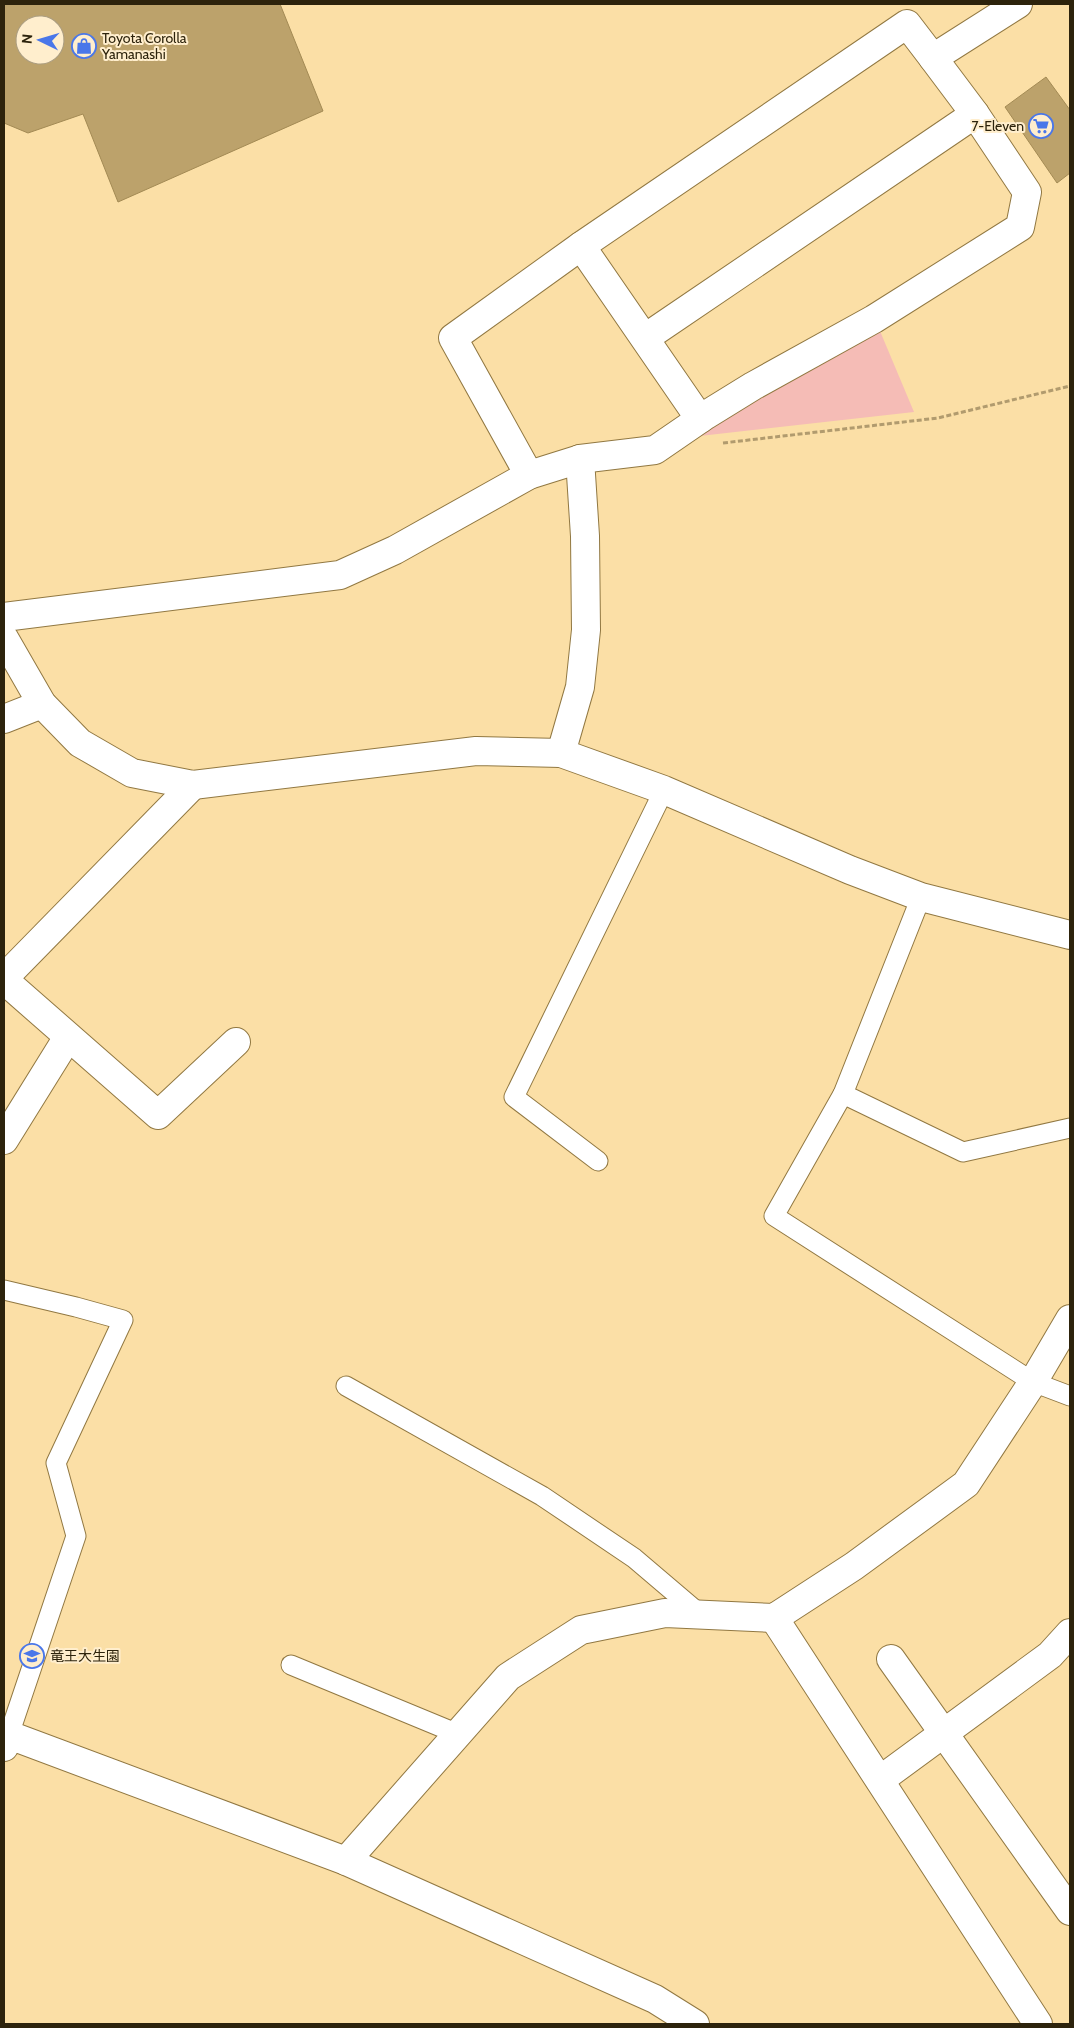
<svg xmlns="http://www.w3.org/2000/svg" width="1074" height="2028" font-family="Cabin,'Noto Sans JP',sans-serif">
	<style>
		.green { fill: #f5bcb6 }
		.building { fill: #bca26b; stroke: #a38a54; fill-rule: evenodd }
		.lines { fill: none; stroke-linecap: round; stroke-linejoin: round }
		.service-casing { stroke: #917842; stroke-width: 21 }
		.minor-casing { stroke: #917842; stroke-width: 30 }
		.path { stroke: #b19b6e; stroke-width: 3; stroke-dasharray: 5 2.5; stroke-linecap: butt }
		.service { stroke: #fff; stroke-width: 19 }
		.minor { stroke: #fff; stroke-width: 28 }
		.labels { text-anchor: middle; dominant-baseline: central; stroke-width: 4; stroke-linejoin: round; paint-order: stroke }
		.poi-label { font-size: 14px; fill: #2d230c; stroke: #ffeecd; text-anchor: start }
	</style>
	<rect width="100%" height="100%" fill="#fbdfa6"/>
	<!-- green -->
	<path class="green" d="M 880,331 L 914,412 L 691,437 Z"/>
	<!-- building -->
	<g class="building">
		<path d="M 4,4 L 280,4 L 323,111 L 118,202 L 83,114 L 28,133 L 4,123 ZM 25,25 L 55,25 L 55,55 L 25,55 Z"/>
		<path d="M 1046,77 L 1070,110 L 1070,173 L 1057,183 L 1005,107 Z"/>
	</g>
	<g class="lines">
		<defs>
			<g id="service">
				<path d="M 921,897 L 843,1094 L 774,1216 L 1033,1382 L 1070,1396"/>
				<path d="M 843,1094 L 963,1152 L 1070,1128"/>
				<path d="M 598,1161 L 514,1097 L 664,790"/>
				<path d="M 4,1290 L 76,1307 L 123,1320 L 56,1463 L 76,1536 L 9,1735"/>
				<path d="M 346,1386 L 542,1496 L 634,1558 L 701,1615"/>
				<path d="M 291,1665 L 458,1734"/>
			</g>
			<g id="minor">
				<path d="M 581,246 L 700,419"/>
				<path d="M 645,338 L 975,114"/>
				<path d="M 529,475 L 453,338 L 581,246 L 907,24 L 933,58"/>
				<path d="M 4,617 L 340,575 L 395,550 L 529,475 L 580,459 L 655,450 L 706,415 L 753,386 L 874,319 L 1020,227 L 1027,192 L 975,114 L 933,58 L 1018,4"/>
				<path d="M 4,638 L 42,704 L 80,743 L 132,773 L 193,785 L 476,751 L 561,753 L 664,790 L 850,870 L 921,897 L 1070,935"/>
				<path d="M 4,719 L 42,704"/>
				<path d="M 561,753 L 580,687 L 586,630 L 585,536 L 580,459"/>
				<path d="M 4,978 L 193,785"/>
				<path d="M 4,980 L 158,1115 L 236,1042"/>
				<path d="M 4,1140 L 68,1037"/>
				<path d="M 774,1618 L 1038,2024"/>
				<path d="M 891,1659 L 1070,1911"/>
				<path d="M 4,1747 L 9,1735 L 346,1861 L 655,1999 L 695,2024"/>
				<path d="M 880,1780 L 1050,1655 L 1070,1633"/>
				<path d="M 346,1861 L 508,1677 L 581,1630 L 665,1613 L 774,1618 L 854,1566 L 966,1484 L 1033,1382 L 1070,1319"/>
			</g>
		</defs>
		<!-- service casing -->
		<use href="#service" class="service-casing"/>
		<!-- minor casing -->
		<use href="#minor" class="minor-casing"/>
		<!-- path -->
		<path class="path" d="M 723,443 L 938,418 L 1070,386"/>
		<!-- service -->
		<use href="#service" class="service"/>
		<!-- minor -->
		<use href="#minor" class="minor"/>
	</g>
	<!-- icons -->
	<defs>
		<symbol id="shop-ring" viewBox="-11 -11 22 22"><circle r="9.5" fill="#ffeecd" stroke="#4a77e9" stroke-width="1.5"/><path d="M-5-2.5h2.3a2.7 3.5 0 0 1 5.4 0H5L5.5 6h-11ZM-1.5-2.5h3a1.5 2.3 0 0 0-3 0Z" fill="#4a77e9"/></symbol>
		<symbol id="supermarket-ring" viewBox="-11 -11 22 22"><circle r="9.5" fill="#ffeecd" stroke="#4a77e9" stroke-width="1.5"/><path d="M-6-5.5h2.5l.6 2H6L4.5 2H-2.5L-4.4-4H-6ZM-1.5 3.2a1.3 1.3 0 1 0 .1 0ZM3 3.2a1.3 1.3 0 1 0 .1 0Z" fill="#4a77e9"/></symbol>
		<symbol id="school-ring" viewBox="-11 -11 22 22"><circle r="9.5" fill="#ffeecd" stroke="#4a77e9" stroke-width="1.5"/><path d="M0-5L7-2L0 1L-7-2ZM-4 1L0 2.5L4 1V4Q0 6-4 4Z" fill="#4a77e9"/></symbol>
	</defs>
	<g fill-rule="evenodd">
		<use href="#shop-ring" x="70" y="32" width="28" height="28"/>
		<use href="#supermarket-ring" x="1027" y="112" width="28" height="28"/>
		<use href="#school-ring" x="18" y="1642" width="28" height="28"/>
	</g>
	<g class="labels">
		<!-- poi labels -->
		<g class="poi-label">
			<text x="102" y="38">Toyota Corolla<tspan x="102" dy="16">Yamanashi</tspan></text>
			<text x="1024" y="126" text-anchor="end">7-Eleven</text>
			<text x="50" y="1656">竜王大生園</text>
		</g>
	</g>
	<!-- border -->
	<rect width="1074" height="2028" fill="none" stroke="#2d230c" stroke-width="10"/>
	<!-- north arrow -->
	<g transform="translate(40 40) rotate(275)"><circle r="24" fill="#ffeecd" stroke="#ab9d80"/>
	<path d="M0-4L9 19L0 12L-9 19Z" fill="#4a77e9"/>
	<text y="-8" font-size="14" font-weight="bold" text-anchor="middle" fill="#2d230c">N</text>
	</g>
</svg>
